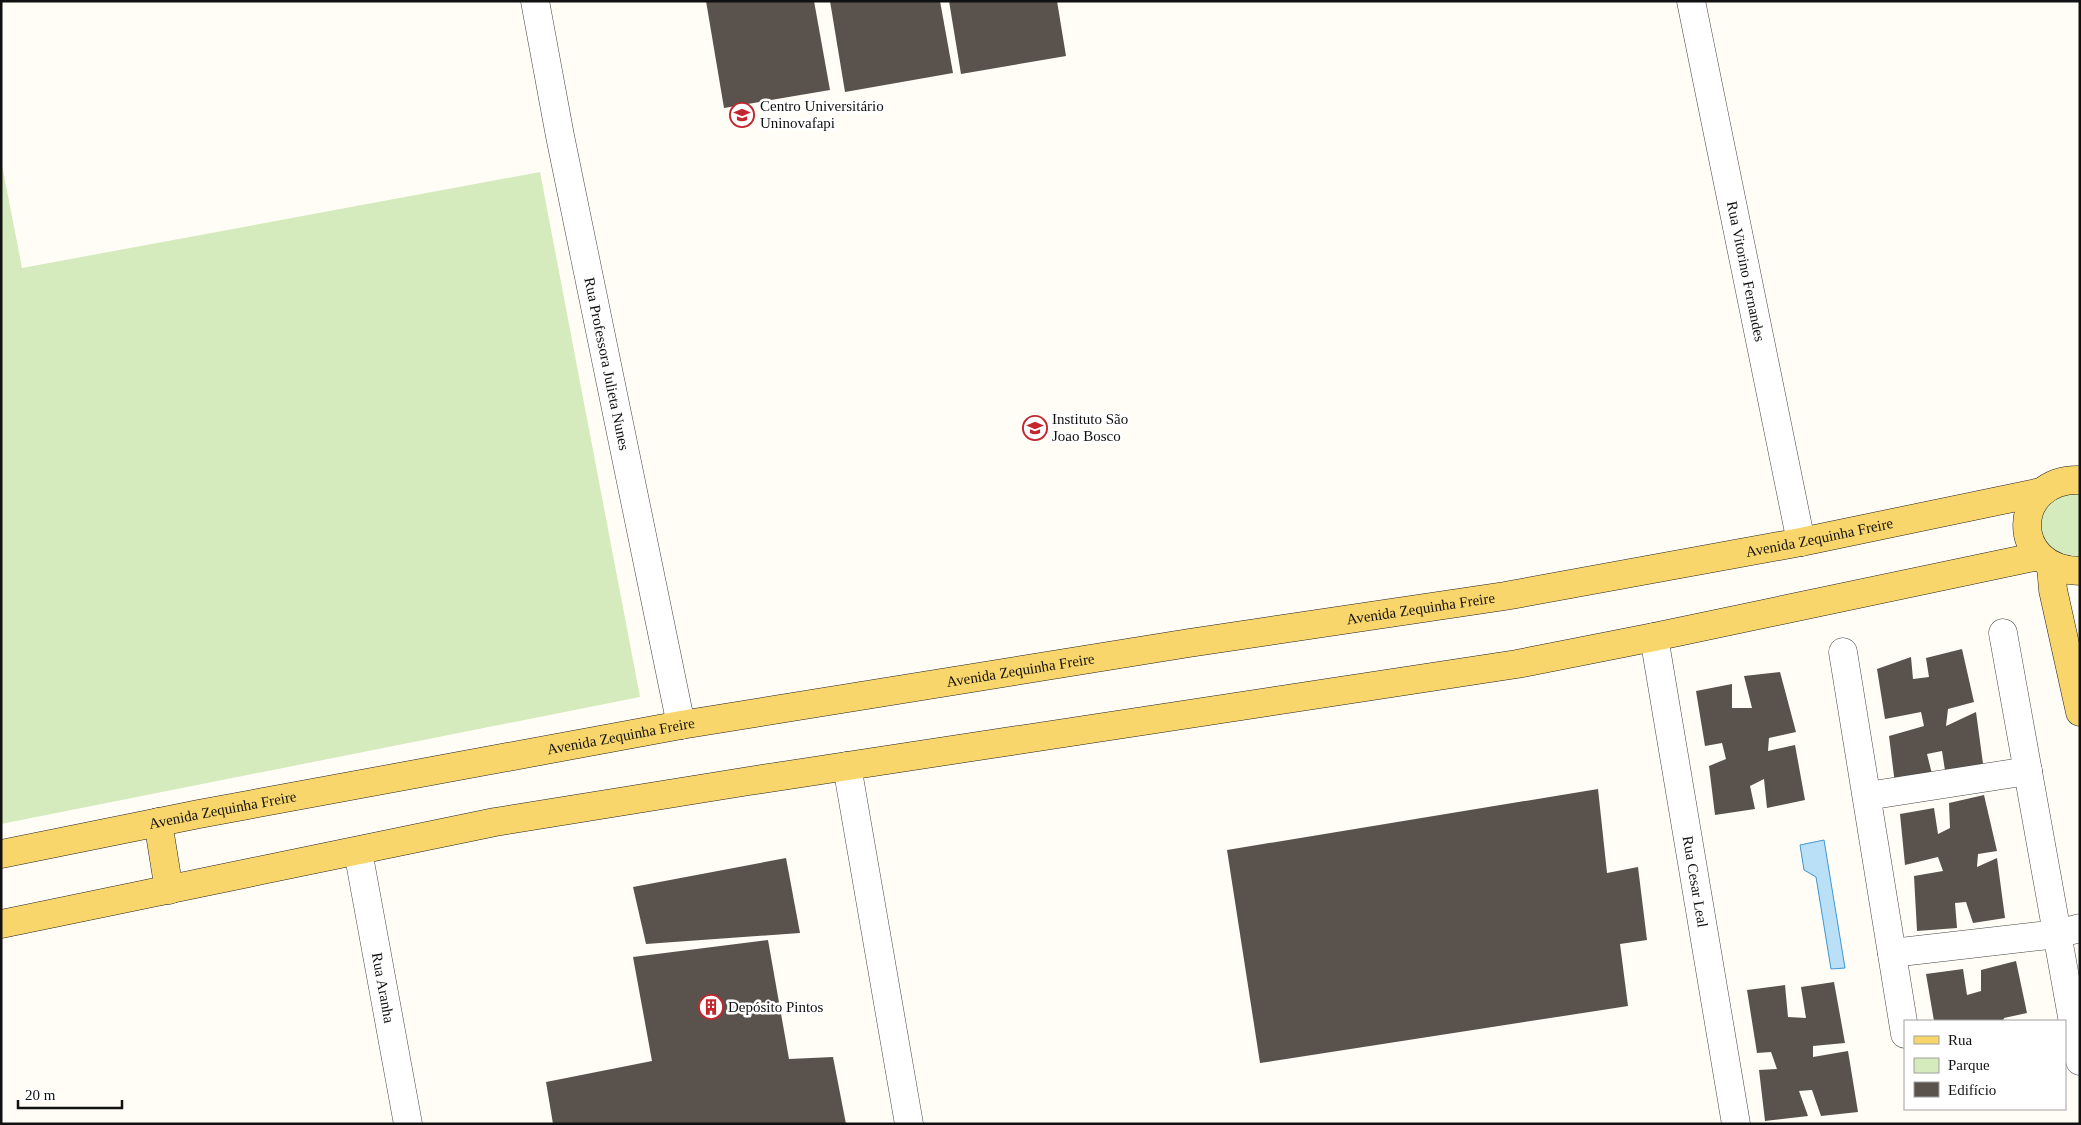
<svg xmlns="http://www.w3.org/2000/svg" width="2081" height="1125" font-family="'Times New Roman',serif">
	<style>
		.green { fill: #d5ebbd }
		.water { fill: #b9e0f7; stroke: #3f96cf }
		.building { fill: #5a524d }
		.lines { fill: none; stroke-linecap: round; stroke-linejoin: round }
		.minor-casing { stroke: #444; stroke-width: 29 }
		.major-casing { stroke: #222; stroke-width: 29 }
		.minor { stroke: #fff; stroke-width: 28 }
		.major { stroke: #f9d66b; stroke-width: 28 }
		.labels { text-anchor: middle; dominant-baseline: central; stroke-width: 5; stroke-linejoin: round; paint-order: stroke }
		.poi-label { font-size: 15px; fill: #111; stroke: #fff; text-anchor: start }
		.street-label { font-size: 15px; fill: #111; stroke: #fff }
	</style>
	<rect width="100%" height="100%" fill="#fffdf5"/>
	<!-- green -->
	<g class="green">
		<path d="M 1,160 L 22,268 L 540,172 L 640,697 L 1,824 Z"/>
		<path d="M 2080,491 L 2080,560 L 2072,561 L 2045,548 L 2038,518 L 2049,500 Z"/>
	</g>
	<!-- water -->
	<path class="water" d="M 1824,840 L 1845,968 L 1831,969 L 1816,877 L 1804,870 L 1800,845 Z"/>
	<!-- building -->
	<g class="building">
		<path d="M 706,1 L 814,1 L 830,90 L 724,108 Z"/>
		<path d="M 830,1 L 940,1 L 953,73 L 845,92 Z"/>
		<path d="M 949,1 L 1057,1 L 1066,56 L 961,74 Z"/>
		<path d="M 1962,649 L 1974,702 L 1948,709 L 1946,726 L 1976,712 L 1984,771 L 1946,777 L 1942,751 L 1927,754 L 1933,778 L 1895,784 L 1889,736 L 1924,726 L 1921,712 L 1885,719 L 1877,669 L 1911,657 L 1913,679 L 1929,677 L 1926,658 Z"/>
		<path d="M 1780,672 L 1796,732 L 1769,738 L 1768,751 L 1795,745 L 1805,800 L 1767,808 L 1764,779 L 1750,786 L 1755,809 L 1715,815 L 1709,766 L 1726,759 L 1722,743 L 1705,746 L 1696,691 L 1732,684 L 1732,708 L 1752,708 L 1744,676 Z"/>
		<path d="M 1598,789 L 1607,873 L 1638,867 L 1647,940 L 1620,944 L 1628,1006 L 1260,1063 L 1227,850 Z"/>
		<path d="M 1984,795 L 1997,851 L 1978,854 L 1977,867 L 1997,858 L 2005,918 L 1973,923 L 1966,902 L 1955,903 L 1957,928 L 1917,931 L 1914,876 L 1943,871 L 1938,857 L 1905,865 L 1900,814 L 1934,808 L 1938,834 L 1950,828 L 1949,803 Z"/>
		<path d="M 786,858 L 800,933 L 646,944 L 633,887 Z"/>
		<path d="M 768,940 L 789,1059 L 833,1057 L 846,1124 L 553,1124 L 546,1082 L 652,1061 L 633,957 Z"/>
		<path d="M 2016,961 L 2027,1013 L 2004,1018 L 2003,1021 L 1934,1021 L 1926,974 L 1963,969 L 1967,995 L 1981,991 L 1981,970 Z"/>
		<path d="M 1834,982 L 1845,1043 L 1813,1046 L 1813,1057 L 1848,1051 L 1858,1112 L 1821,1116 L 1812,1090 L 1799,1091 L 1808,1116 L 1765,1121 L 1759,1070 L 1777,1069 L 1771,1052 L 1757,1053 L 1747,990 L 1785,985 L 1788,1017 L 1806,1018 L 1801,987 Z"/>
	</g>
	<g class="lines">
		<defs>
			<g id="minor">
				<path id="s1" d="M 535,1 L 560,136 L 681,725"/>
				<path id="s2" d="M 1691,1 L 1801,542"/>
				<path d="M 2003,633 L 2080,1061"/>
				<path id="s3" d="M 1654,637 L 1736,1124"/>
				<path d="M 1843,652 L 1905,1034"/>
				<path d="M 847,766 L 909,1124"/>
				<path d="M 1867,796 L 2028,771"/>
				<path id="s4" d="M 358,851 L 408,1124"/>
				<path d="M 1892,953 L 2057,934 L 2080,928"/>
			</g>
			<g id="major">
				<path d="M 2080,480 C 2011,478 2008,570 2080,571"/>
				<path d="M 2051,566 L 2053,590 L 2080,712"/>
				<path d="M 158,822 L 169,890"/>
				<path id="s5" d="M 1,854 L 199,814 L 681,725 L 1189,643 L 1505,596 L 1801,542 L 2041,492"/>
				<path d="M 1,924 L 495,822 L 749,781 L 1517,664 L 1654,637 L 2039,556"/>
			</g>
		</defs>
		<!-- minor casing -->
		<use href="#minor" class="minor-casing"/>
		<!-- major casing -->
		<use href="#major" class="major-casing"/>
		<!-- minor -->
		<use href="#minor" class="minor"/>
		<!-- major -->
		<use href="#major" class="major"/>
	</g>
	<!-- icons -->
	<defs>
		<symbol id="university-ring" viewBox="-11 -11 22 22"><circle r="9.5" fill="#fff" stroke="#c4262e" stroke-width="1.5"/><path d="M0-5L7-2L0 1L-7-2ZM-4 1L0 2.5L4 1V4Q0 6-4 4Z" fill="#c4262e"/></symbol>
		<symbol id="school-ring" viewBox="-11 -11 22 22"><circle r="9.5" fill="#fff" stroke="#c4262e" stroke-width="1.5"/><path d="M0-5L7-2L0 1L-7-2ZM-4 1L0 2.5L4 1V4Q0 6-4 4Z" fill="#c4262e"/></symbol>
		<symbol id="building-ring" viewBox="-11 -11 22 22"><circle r="9.5" fill="#fff" stroke="#c4262e" stroke-width="1.5"/><path d="M-4-6H4V6H1V3H-1V6H-4ZM-2.5-4.3h1.7v1.8h-1.7ZM.8-4.3h1.7v1.8H.8ZM-2.5-1h1.7V.8h-1.7ZM.8-1h1.7V.8H.8Z" fill="#c4262e"/></symbol>
	</defs>
	<g fill-rule="evenodd">
		<use href="#university-ring" x="728" y="101" width="28" height="28"/>
		<use href="#school-ring" x="1021" y="414" width="28" height="28"/>
		<use href="#building-ring" x="697" y="993" width="28" height="28"/>
	</g>
	<g class="labels">
		<!-- poi labels -->
		<g class="poi-label">
			<text x="760" y="106">Centro Universitário<tspan x="760" dy="17">Uninovafapi</tspan></text>
			<text x="1052" y="419">Instituto São<tspan x="1052" dy="17">Joao Bosco</tspan></text>
			<text x="728" y="1007">Depósito Pintos</text>
		</g>
		<!-- street labels -->
		<g class="street-label">
			<text stroke="none"><textPath href="#s2" startOffset="276">Rua Vitorino Fernandes</textPath></text>
			<text stroke="none"><textPath href="#s1" startOffset="370">Rua Professora Julieta Nunes</textPath></text>
			<text stroke="none"><textPath href="#s5" startOffset="1846">Avenida Zequinha Freire</textPath></text>
			<text stroke="none"><textPath href="#s5" startOffset="1441">Avenida Zequinha Freire</textPath></text>
			<text stroke="none"><textPath href="#s5" startOffset="1036">Avenida Zequinha Freire</textPath></text>
			<text stroke="none"><textPath href="#s5" startOffset="631">Avenida Zequinha Freire</textPath></text>
			<text stroke="none"><textPath href="#s5" startOffset="226">Avenida Zequinha Freire</textPath></text>
			<text stroke="none"><textPath href="#s3" startOffset="248">Rua Cesar Leal</textPath></text>
			<text stroke="none"><textPath href="#s4" startOffset="139">Rua Aranha</textPath></text>
		</g>
	</g>
	<!-- border -->
	<rect width="2081" height="1125" fill="none" stroke="#111111" stroke-width="5"/>
	<!-- legend -->
	<rect x="1904" y="1020" width="162" height="90" fill="#ffffff" stroke="#a0a0a0"/>
	<rect x="1914" y="1036" width="25" height="8" fill="#f9d66b" stroke="#a0a0a0"/>
	<text x="1948" y="1045" font-size="15" fill="#111111">Rua</text>
	<rect x="1914" y="1058" width="25" height="15" fill="#d5ebbd" stroke="#a0a0a0"/>
	<text x="1948" y="1070" font-size="15" fill="#111111">Parque</text>
	<rect x="1914" y="1082" width="25" height="15" fill="#5a524d" stroke="#a0a0a0"/>
	<text x="1948" y="1095" font-size="15" fill="#111111">Edifício</text>
	<!-- scale -->
	<path d="M18 1100v8h104v-8" fill="none" stroke="#111111" stroke-width="2.5"/>
	<text x="25" y="1100" font-size="15" fill="#111111" stroke="#ffffff" stroke-width="4" paint-order="stroke">20 m</text>
</svg>
